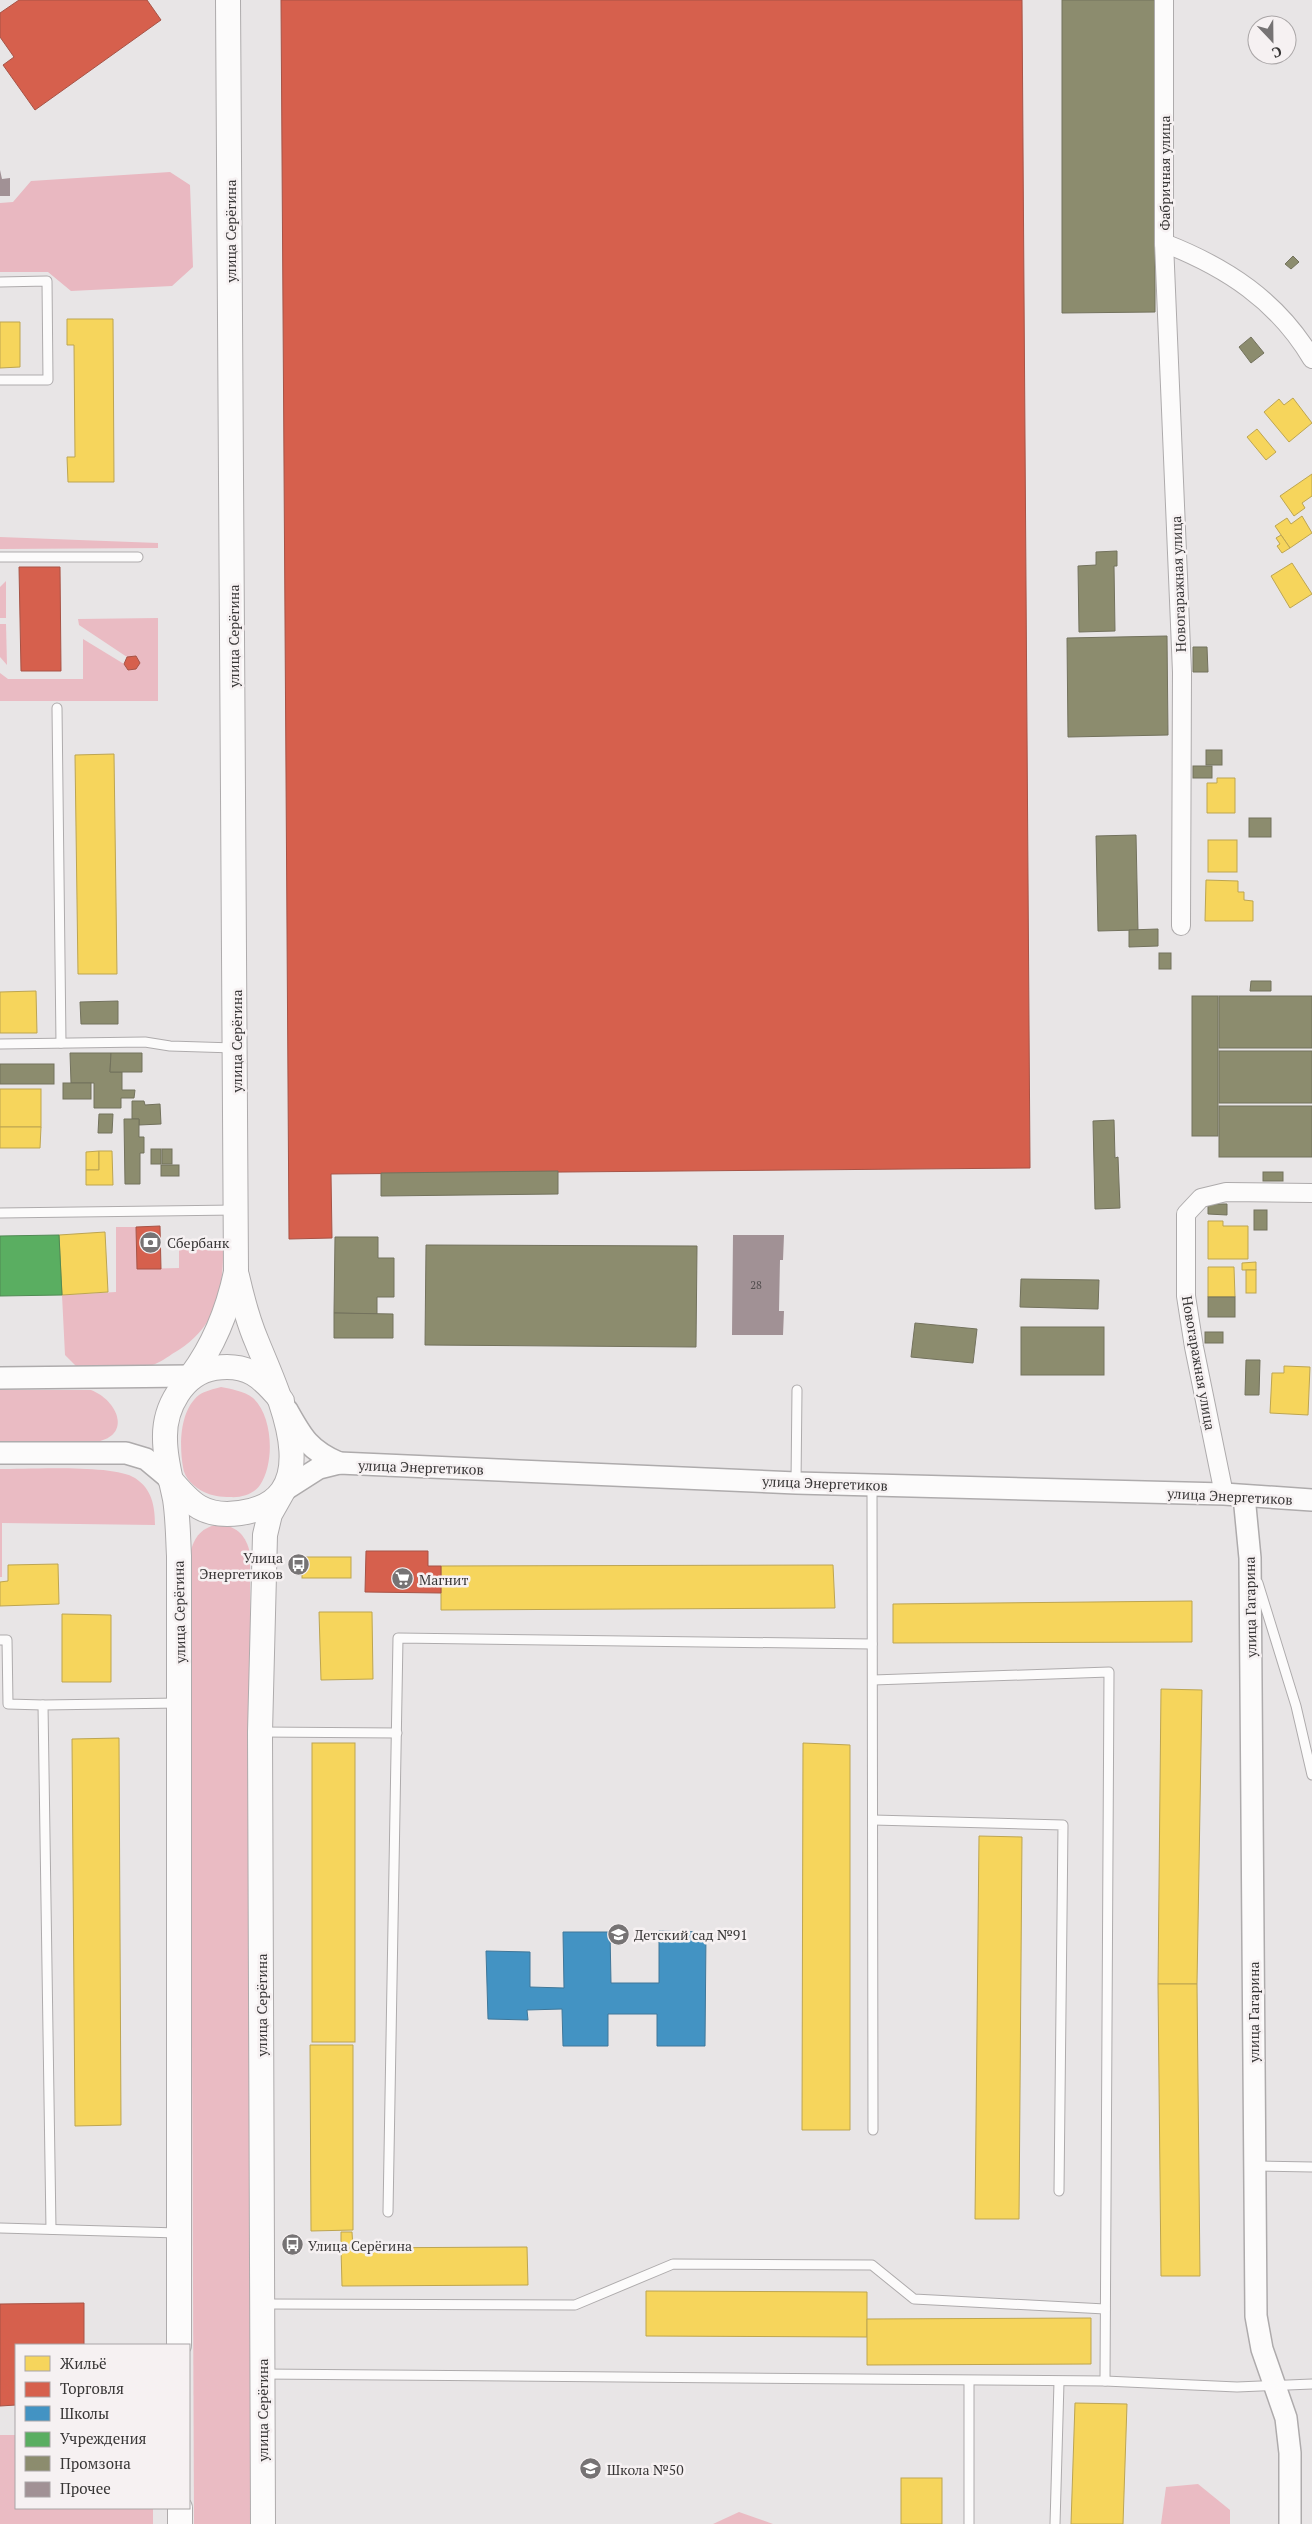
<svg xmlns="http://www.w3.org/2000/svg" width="1312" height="2524" font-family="'PT Serif',serif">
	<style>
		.green { fill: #eabbc3 }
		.forest { fill: #e9b8c1 }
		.homes { fill: #f6d55c; stroke: #bda551 }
		.shops { fill: #d6604d; stroke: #a75346 }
		.schools { fill: #4393c3; stroke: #407799 }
		.public { fill: #5aae61; stroke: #508a54 }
		.industry { fill: #8c8c6e; stroke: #73725d }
		.building { fill: #a19195 }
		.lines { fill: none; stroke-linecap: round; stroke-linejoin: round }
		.service-casing { stroke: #aeabac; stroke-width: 11 }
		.minor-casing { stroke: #aeabac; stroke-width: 20 }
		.tertiary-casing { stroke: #aeabac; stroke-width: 24 }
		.secondary-casing { stroke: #aeabac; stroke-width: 26 }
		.service { stroke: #fcfbfb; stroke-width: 9 }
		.minor { stroke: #fcfbfb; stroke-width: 18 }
		.tertiary { stroke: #fcfbfb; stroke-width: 21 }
		.secondary { stroke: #fcfbfb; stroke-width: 24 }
		.labels { text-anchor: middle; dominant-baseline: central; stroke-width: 5; stroke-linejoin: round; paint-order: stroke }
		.number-label { font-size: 11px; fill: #524d4e }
		.street-label { font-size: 14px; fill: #383636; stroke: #f6f1f2 }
		.poi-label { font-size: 14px; fill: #383636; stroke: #f6f1f2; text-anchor: start }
	</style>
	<rect width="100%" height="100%" fill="#e8e5e6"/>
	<!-- green -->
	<g class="green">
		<path d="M 0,537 L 158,543 L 158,548 L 0,549 Z"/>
		<path d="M 6,581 L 6,618 L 0,618 L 0,587 Z"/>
		<path d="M 158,618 L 158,701 L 0,701 L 0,673 L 8,679 L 83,679 L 83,639 L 124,664 L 128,670 L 136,669 L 140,663 L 136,657 L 127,657 L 79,625 L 78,619 Z"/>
		<path d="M 6,624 L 7,665 L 0,657 L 0,624 Z"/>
		<path d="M 116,1227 L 136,1227 L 137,1269 L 179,1268 L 179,1247 L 223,1246 C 224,1293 215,1330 172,1354 C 165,1359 156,1365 148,1366 C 125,1369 101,1367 78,1368 L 65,1355 L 62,1295 L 116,1292 Z"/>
		<path d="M 221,1387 C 231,1389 244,1391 253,1398 C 273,1416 275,1463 260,1485 C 254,1494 241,1498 230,1497 C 221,1497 212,1496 204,1492 C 194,1487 184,1478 183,1467 C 179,1444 180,1410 199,1395 C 205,1391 214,1389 221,1387 Z"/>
		<path d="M 0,1390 L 91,1390 C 117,1400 133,1435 96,1442 L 0,1442 Z"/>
		<path d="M 0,1469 C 27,1469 115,1464 135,1478 C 152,1489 155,1506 155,1525 L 2,1523 L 2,1577 L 0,1577 Z"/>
		<path d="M 220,1524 C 238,1527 246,1536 250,1553 L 252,2524 L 194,2524 L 190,1554 C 194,1536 202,1527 220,1524 Z"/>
		<path d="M 0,2435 L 16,2435 L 16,2508 L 153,2508 L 153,2524 L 0,2524 Z"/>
		<path d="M 1198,2484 L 1230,2510 L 1230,2524 L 1161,2524 L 1166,2487 Z"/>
		<path d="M 739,2512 L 773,2524 L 713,2524 Z"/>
	</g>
	<!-- forest -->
	<path class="forest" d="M 170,172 L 190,185 L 193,267 L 172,286 L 71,291 L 48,272 L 0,272 L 0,203 L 13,202 L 31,181 Z"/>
	<!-- homes -->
	<g class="homes">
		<path d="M 67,319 L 113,319 L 114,482 L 68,482 L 67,457 L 75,457 L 74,345 L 67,345 Z"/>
		<path d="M 0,322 L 20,322 L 20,367 L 0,368 Z"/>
		<path d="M 1293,398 L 1312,423 L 1289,442 L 1264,412 L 1279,399 L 1284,405 Z"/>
		<path d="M 1257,429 L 1276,452 L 1266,460 L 1247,437 Z"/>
		<path d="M 1312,474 L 1312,496 L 1302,503 L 1305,508 L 1294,516 L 1280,496 Z"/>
		<path d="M 1302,516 L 1312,533 L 1290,548 L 1275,526 L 1287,518 L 1291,524 Z"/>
		<path d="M 1281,535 L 1290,548 L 1282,553 L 1277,546 L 1280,544 L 1276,538 Z"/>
		<path d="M 1292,563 L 1312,594 L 1290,608 L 1271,576 Z"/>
		<path d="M 114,754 L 117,974 L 78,974 L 75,755 Z"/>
		<path d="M 1217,778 L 1235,778 L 1235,813 L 1207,813 L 1207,783 L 1217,783 Z"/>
		<rect x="1208" y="840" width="29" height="32"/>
		<path d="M 1206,880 L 1238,881 L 1238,892 L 1244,892 L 1244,900 L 1253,901 L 1253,921 L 1205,921 Z"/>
		<path d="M 36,991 L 37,1033 L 0,1033 L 0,992 Z"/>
		<rect x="0" y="1089" width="41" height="38"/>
		<path d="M 0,1127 L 41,1127 L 40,1148 L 0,1148 Z"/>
		<path d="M 99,1151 L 99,1170 L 86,1170 L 86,1152 Z"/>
		<path d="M 99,1151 L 112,1151 L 113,1185 L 86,1185 L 86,1170 L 99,1170 Z"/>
		<path d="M 1208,1221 L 1223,1221 L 1223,1226 L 1248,1226 L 1248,1259 L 1208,1259 Z"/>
		<path d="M 105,1232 L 108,1292 L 62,1295 L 59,1235 Z"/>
		<path d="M 1256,1262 L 1256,1270 L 1242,1270 L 1242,1263 Z"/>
		<path d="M 1208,1267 L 1234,1267 L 1235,1297 L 1208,1297 Z"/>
		<rect x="1246" y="1270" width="10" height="23"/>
		<path d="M 1284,1366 L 1310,1367 L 1308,1415 L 1270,1413 L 1272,1373 L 1284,1373 Z"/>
		<rect x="302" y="1557" width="49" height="21"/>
		<path d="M 58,1564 L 59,1604 L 0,1606 L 0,1582 L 8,1581 L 8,1565 Z"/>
		<path d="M 833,1565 L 835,1608 L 441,1610 L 441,1566 Z"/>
		<path d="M 1192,1601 L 1192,1642 L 893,1643 L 893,1604 Z"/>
		<path d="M 319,1612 L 372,1612 L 373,1679 L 321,1680 Z"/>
		<path d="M 62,1614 L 111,1615 L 111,1682 L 62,1682 Z"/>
		<path d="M 1161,1689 L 1202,1690 L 1197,1984 L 1158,1984 Z"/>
		<path d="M 119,1738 L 121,2125 L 75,2126 L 72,1739 Z"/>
		<rect x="312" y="1743" width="43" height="299"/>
		<path d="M 803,1743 L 850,1745 L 850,2130 L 802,2130 Z"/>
		<path d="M 979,1836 L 1022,1837 L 1019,2219 L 975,2219 Z"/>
		<path d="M 1158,1984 L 1197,1984 L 1200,2276 L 1161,2276 Z"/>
		<path d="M 310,2045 L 353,2045 L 353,2230 L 311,2231 Z"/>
		<path d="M 341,2232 L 352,2232 L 353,2248 L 341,2248 Z"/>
		<path d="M 527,2247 L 528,2285 L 342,2286 L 341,2248 Z"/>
		<path d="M 646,2291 L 867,2292 L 867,2337 L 646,2336 Z"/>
		<path d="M 1091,2318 L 1091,2364 L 867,2365 L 867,2319 Z"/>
		<path d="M 1075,2403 L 1127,2404 L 1123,2524 L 1071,2524 Z"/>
		<rect x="901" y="2478" width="41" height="46"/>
	</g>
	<!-- shops -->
	<g class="shops">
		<path d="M 19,0 L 147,0 L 161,20 L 35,110 L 3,65 L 14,57 L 0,37 L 0,13 Z"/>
		<path d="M 281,0 L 1022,0 L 1030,1168 L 331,1174 L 332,1238 L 289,1239 Z"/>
		<path d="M 19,567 L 60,567 L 61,671 L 21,671 Z"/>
		<path d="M 136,656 L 140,663 L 136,669 L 128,670 L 124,664 L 127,657 Z"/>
		<path d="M 160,1226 L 161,1269 L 137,1269 L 136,1227 Z"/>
		<path d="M 366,1551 L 428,1551 L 428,1566 L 441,1566 L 441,1593 L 365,1592 Z"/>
		<path d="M 84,2303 L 84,2345 L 16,2345 L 16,2405 L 0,2406 L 0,2304 Z"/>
	</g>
	<!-- schools -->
	<path class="schools" d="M 659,1931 L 706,1932 L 705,2046 L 657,2046 L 657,2014 L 608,2014 L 608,2046 L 563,2046 L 562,2009 L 527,2010 L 528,2020 L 488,2019 L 486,1951 L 530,1952 L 530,1987 L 564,1988 L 563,1932 L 610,1932 L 611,1983 L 659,1983 Z"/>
	<!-- public -->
	<path class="public" d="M 59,1235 L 62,1295 L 0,1296 L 0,1236 Z"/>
	<!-- industry -->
	<g class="industry">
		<path d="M 1062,0 L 1155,0 L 1155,312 L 1062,313 Z"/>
		<path d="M 1293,256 L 1299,262 L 1291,269 L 1285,264 Z"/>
		<path d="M 1251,337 L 1264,353 L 1251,363 L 1239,347 Z"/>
		<path d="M 1117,551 L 1117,566 L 1114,566 L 1115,631 L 1079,632 L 1078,566 L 1096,565 L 1096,552 Z"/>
		<path d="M 1167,636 L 1168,735 L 1068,737 L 1067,638 Z"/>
		<path d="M 1193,647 L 1207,647 L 1208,672 L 1193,672 Z"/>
		<rect x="1206" y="750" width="16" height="15"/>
		<rect x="1193" y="766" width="19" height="12"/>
		<rect x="1249" y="818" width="22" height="19"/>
		<path d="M 1136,835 L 1138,930 L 1098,931 L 1096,836 Z"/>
		<path d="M 1158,929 L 1158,946 L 1129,947 L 1129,930 Z"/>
		<rect x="1159" y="953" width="12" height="16"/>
		<path d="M 1251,981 L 1271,981 L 1271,991 L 1250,991 Z"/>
		<rect x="1192" y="996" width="26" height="140"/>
		<rect x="1219" y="996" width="93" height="52"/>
		<path d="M 118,1001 L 118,1024 L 81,1024 L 80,1002 Z"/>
		<rect x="1219" y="1051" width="93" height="52"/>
		<path d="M 70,1053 L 111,1053 L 110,1072 L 122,1072 L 122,1090 L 135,1090 L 134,1098 L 121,1098 L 121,1108 L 94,1108 L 94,1083 L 71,1083 Z"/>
		<path d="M 111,1053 L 142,1053 L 142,1072 L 110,1072 Z"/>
		<rect x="0" y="1064" width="54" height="20"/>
		<rect x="63" y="1083" width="28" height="16"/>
		<path d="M 132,1101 L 144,1101 L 145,1105 L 160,1104 L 161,1124 L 139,1125 L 139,1119 L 132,1119 Z"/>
		<rect x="1219" y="1106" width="93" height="51"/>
		<path d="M 99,1114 L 113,1114 L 112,1133 L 98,1133 Z"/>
		<path d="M 124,1119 L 139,1119 L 139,1137 L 144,1137 L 144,1153 L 140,1153 L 140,1184 L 125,1184 Z"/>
		<path d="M 1114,1120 L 1115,1158 L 1118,1157 L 1120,1208 L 1095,1209 L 1093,1121 Z"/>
		<rect x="151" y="1149" width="10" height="15"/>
		<rect x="162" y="1149" width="10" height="15"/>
		<rect x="161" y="1165" width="18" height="11"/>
		<path d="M 558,1171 L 558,1194 L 381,1196 L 381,1173 Z"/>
		<rect x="1263" y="1172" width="20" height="9"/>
		<path d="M 1208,1204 L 1227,1204 L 1227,1215 L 1208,1214 Z"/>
		<rect x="1254" y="1210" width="13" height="20"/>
		<path d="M 335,1237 L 378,1237 L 378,1258 L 394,1258 L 394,1297 L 377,1297 L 377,1314 L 334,1313 Z"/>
		<path d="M 426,1245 L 697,1246 L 696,1347 L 425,1345 Z"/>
		<path d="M 1021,1279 L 1099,1280 L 1098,1309 L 1020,1307 Z"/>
		<rect x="1208" y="1297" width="27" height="20"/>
		<path d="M 334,1313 L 393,1314 L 393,1338 L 334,1338 Z"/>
		<path d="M 915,1323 L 977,1329 L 973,1363 L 911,1357 Z"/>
		<rect x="1021" y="1327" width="83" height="48"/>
		<rect x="1205" y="1332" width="18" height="11"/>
		<path d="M 1246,1360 L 1260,1360 L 1259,1395 L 1245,1395 Z"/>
	</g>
	<!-- building -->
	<g class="building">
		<path d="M 0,170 L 2,179 L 10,178 L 10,196 L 0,196 Z"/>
		<path d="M 733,1235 L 784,1235 L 783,1260 L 780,1260 L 779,1311 L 784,1311 L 783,1335 L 732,1335 Z"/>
	</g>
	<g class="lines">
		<defs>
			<g id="service">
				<path d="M 0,282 L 47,281 L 48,380 L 0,380"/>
				<path d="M 0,557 L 138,557"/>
				<path d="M 57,708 L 61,1043"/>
				<path d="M 0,1044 L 145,1042 L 170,1046 L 234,1048"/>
				<path d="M 0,1213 L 236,1210"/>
				<path d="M 796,1483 L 797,1390"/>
				<path d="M 872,1485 L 873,2130"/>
				<path d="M 1258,1583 L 1296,1706 L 1312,1775"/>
				<path d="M 0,1640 L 7,1640 L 8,1704 L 43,1705"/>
				<path d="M 873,1680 L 1109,1672 L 1105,2381"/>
				<path d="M 260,1732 L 397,1733"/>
				<path d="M 873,1820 L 1063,1825 L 1059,2191"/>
				<path d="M 1255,2166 L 1312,2167"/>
				<path d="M 388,2212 L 398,1638 L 872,1644"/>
				<path d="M 0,2228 L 178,2233"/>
				<path d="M 51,2229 L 43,1705 L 179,1703"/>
				<path d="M 264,2304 L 575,2305 L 673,2264 L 872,2265 L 914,2299 L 1105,2309"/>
				<path d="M 262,2374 L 1105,2381 L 1237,2387 L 1312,2384"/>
				<path d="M 969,2381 L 969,2524"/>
				<path d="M 1055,2524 L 1059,2382"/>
			</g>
			<g id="minor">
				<path d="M 1164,0 L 1164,243 C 1226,267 1278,301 1312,359"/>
				<path d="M 1164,243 L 1182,672 L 1181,926"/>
				<path d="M 1224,1494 L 1194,1347 L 1186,1296 L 1186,1214 L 1201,1198 L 1226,1192 L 1312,1193"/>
			</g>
			<g id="tertiary">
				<path d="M 0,1378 L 191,1376"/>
				<path d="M 287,1410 C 302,1437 309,1450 339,1463"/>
				<path d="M 0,1453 L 126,1453 L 146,1459 L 170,1479"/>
				<path d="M 283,1491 L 319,1468 L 339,1463 L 796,1483 L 1224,1494 L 1312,1500"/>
				<path d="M 1244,1496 L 1250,1558 L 1256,2316 L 1262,2349 L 1286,2418 L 1290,2453 L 1290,2524"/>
			</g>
			<g id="secondary">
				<path d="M 191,1376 C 214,1345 228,1310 236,1272 L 228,0"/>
				<path d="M 170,1479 C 191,1504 204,1518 240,1513 C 332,1500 277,1392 257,1342 C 248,1321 242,1298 237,1276"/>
				<path d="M 179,2345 L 179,1556 C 178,1538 178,1518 175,1499 C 171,1479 165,1460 165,1439 C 164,1408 183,1373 215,1368 C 248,1363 262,1377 282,1401"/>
				<path d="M 180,2508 L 180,2524"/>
				<path d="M 263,2524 L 260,1732 L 265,1535 L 270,1514 L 283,1491"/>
			</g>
		</defs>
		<!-- service casing -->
		<use href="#service" class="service-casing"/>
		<!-- minor casing -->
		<use href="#minor" class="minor-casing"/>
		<!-- tertiary casing -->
		<use href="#tertiary" class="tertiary-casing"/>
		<!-- secondary casing -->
		<use href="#secondary" class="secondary-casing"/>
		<!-- service -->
		<use href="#service" class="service"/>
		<!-- minor -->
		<use href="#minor" class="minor"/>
		<!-- tertiary -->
		<use href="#tertiary" class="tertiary"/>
		<!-- secondary -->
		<use href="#secondary" class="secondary"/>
	</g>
	<!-- icons -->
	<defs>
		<symbol id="bank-disc" viewBox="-11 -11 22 22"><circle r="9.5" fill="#767374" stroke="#f6f1f2"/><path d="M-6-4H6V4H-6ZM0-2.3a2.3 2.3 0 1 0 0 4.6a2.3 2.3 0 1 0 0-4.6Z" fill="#fff"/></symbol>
		<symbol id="bus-disc" viewBox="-11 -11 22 22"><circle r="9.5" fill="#767374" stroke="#f6f1f2"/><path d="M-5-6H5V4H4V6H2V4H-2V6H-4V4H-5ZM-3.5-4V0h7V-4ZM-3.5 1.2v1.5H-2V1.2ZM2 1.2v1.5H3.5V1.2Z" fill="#fff"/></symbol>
		<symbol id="supermarket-disc" viewBox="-11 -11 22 22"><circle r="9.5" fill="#767374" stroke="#f6f1f2"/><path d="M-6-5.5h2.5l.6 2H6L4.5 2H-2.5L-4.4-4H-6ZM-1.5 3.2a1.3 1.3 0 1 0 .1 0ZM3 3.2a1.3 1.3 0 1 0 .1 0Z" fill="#fff"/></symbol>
		<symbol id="school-disc" viewBox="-11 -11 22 22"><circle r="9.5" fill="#767374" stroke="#f6f1f2"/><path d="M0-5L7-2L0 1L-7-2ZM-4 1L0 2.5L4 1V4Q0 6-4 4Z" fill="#fff"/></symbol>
	</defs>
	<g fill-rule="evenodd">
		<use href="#bank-disc" x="138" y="1230" width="25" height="25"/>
		<use href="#bus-disc" x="286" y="1552" width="25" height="25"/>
		<use href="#supermarket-disc" x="390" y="1566" width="25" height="25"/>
		<use href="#school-disc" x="606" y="1922" width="25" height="25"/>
		<use href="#bus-disc" x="280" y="2232" width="25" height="25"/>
		<use href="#school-disc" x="578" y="2456" width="25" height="25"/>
	</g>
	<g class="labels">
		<!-- number labels -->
		<g class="number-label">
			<text x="756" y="1285">28</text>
		</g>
		<!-- street labels -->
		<g class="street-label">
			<text transform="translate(1164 173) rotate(-90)">Фабричная улица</text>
			<text transform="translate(230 231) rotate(-90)">улица Серёгина</text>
			<text transform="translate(1178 584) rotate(-92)">Новогаражная улица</text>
			<text transform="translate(233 636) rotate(-90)">улица Серёгина</text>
			<text transform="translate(236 1041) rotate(-90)">улица Серёгина</text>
			<text transform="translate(1199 1363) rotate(80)">Новогаражная улица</text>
			<text transform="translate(421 1467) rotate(2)">улица Энергетиков</text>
			<text transform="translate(825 1483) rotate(2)">улица Энергетиков</text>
			<text transform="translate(1230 1496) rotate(3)">улица Энергетиков</text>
			<text transform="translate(1250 1607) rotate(-91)">улица Гагарина</text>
			<text transform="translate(179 1612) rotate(-91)">улица Серёгина</text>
			<text transform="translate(261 2005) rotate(-90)">улица Серёгина</text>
			<text transform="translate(1253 2012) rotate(-90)">улица Гагарина</text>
			<text transform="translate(262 2410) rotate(-90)">улица Серёгина</text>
		</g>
		<!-- poi labels -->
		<g class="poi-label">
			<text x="167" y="1242">Сбербанк</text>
			<text x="283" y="1557" text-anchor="end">Улица<tspan x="283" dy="16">Энергетиков</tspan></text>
			<text x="419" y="1579">Магнит</text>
			<text x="634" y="1934">Детский сад №91</text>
			<text x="308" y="2245">Улица Серёгина</text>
			<text x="607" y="2469">Школа №50</text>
		</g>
	</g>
	<!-- legend -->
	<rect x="15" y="2344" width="175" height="165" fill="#f6f1f2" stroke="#aaa6a7"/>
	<rect x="25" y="2356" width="25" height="15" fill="#f6d55c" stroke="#aaa6a7"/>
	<text x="60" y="2369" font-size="15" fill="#383636">Жильё</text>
	<rect x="25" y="2382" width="25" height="15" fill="#d6604d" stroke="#aaa6a7"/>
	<text x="60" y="2394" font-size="15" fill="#383636">Торговля</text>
	<rect x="25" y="2406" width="25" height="15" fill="#4393c3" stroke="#aaa6a7"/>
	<text x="60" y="2419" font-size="15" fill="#383636">Школы</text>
	<rect x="25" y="2432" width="25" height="15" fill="#5aae61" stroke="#aaa6a7"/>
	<text x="60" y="2444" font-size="15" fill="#383636">Учреждения</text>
	<rect x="25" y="2456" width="25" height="15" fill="#8c8c6e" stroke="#aaa6a7"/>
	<text x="60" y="2469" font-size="15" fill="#383636">Промзона</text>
	<rect x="25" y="2482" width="25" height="15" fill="#a19195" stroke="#aaa6a7"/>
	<text x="60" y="2494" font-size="15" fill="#383636">Прочее</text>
	<!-- north arrow -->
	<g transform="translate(1272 40) rotate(158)"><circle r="24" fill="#f6f1f2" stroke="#aaa6a7"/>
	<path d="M0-4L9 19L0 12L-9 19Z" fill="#767374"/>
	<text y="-8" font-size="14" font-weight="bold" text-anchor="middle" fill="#383636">С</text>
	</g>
</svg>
